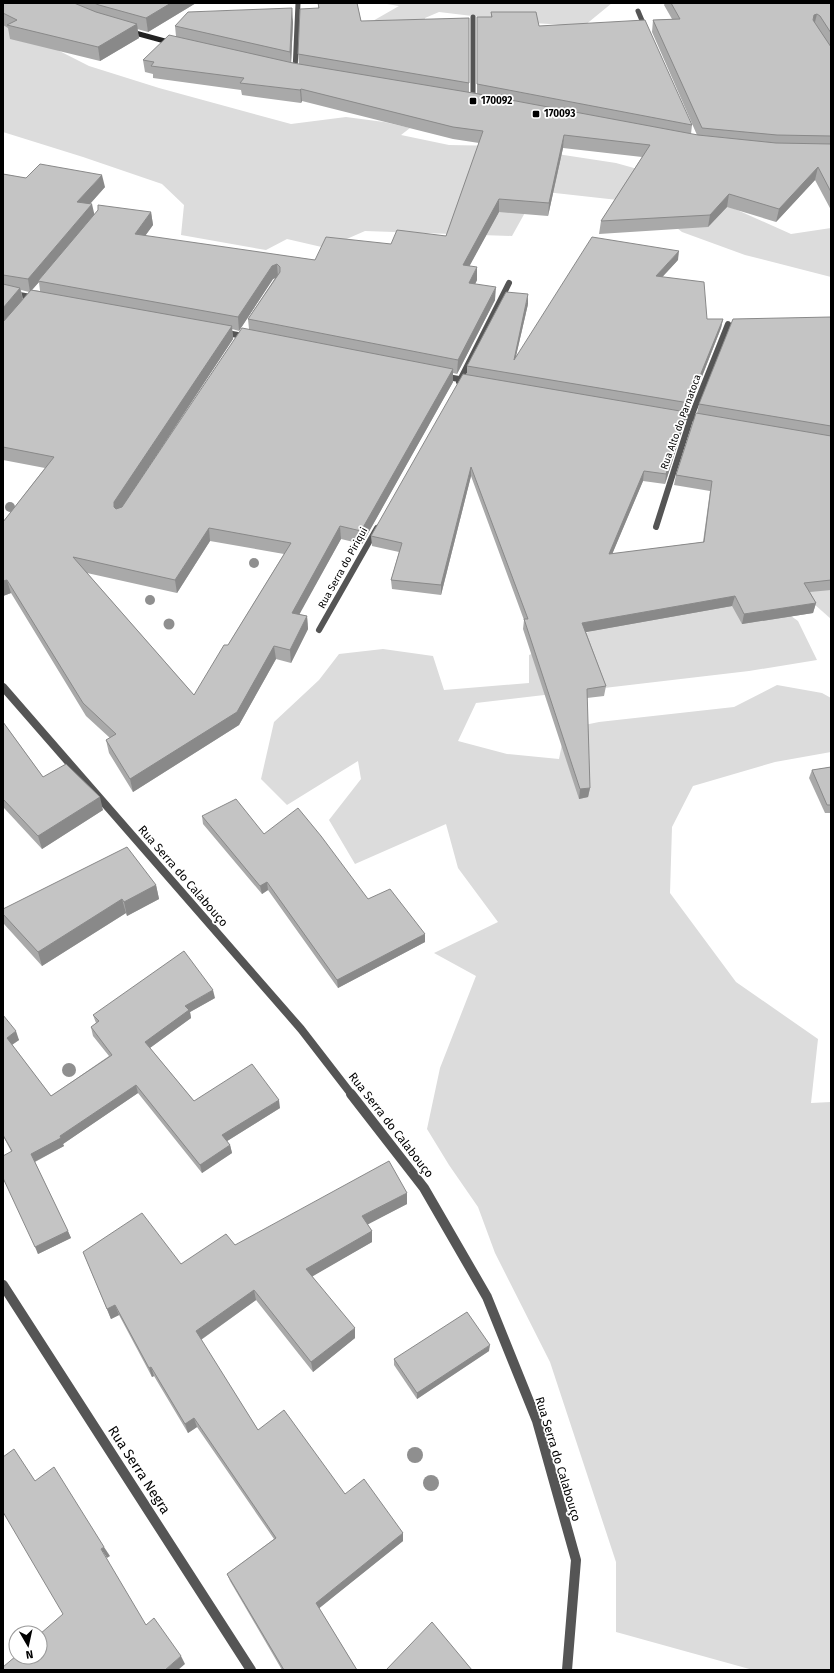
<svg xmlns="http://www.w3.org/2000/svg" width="834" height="1673" font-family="'Fira Sans',sans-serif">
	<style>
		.green { fill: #dcdcdc }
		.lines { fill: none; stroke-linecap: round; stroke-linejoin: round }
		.minor-far3 { stroke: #555; stroke-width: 5 }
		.minor-far2 { stroke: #555; stroke-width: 6 }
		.minor-far1 { stroke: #555; stroke-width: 8 }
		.minor { stroke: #555; stroke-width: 10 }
		.secondary { stroke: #222; stroke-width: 5 }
		.tree { fill: #8f8f8f }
		.wall { fill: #a9a9a9; fill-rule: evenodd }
		.shaded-wall { fill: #898989 }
		.building { fill: #c4c4c4; stroke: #898989; fill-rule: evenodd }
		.poi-dot { fill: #000; stroke: #fff; stroke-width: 1.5 }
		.labels { text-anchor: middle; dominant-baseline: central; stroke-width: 3.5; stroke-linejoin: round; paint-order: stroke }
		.far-poi-label { font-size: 10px; font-weight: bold; fill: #000; stroke: #fff; text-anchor: start }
		.far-street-label { font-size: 10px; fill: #000; stroke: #fff }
		.street-label { font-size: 12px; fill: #000; stroke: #fff }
		.near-street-label { font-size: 14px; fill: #000; stroke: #fff }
	</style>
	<rect width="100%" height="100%" fill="#fff"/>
	<!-- green -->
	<g class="green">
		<path d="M 381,3 L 612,3 L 584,26 L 532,23 L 439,12 L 425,18 L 424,30 L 371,22 L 399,6 Z"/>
		<path d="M 3,21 L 16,29 L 89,66 L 159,88 L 291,124 L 346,117 L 384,122 L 410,128 L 401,135 L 449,145 L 504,146 L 616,163 L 659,175 L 791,234 L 831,228 L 831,277 L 745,255 L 682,232 L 645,203 L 537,191 L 512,236 L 365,231 L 326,248 L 287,239 L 266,250 L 181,235 L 184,205 L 162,184 L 83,157 L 3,132 Z"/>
		<path d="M 831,574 L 831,619 L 796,588 Z"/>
		<path d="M 770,601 L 798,621 L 817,660 L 749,671 L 476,703 L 458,741 L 507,754 L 559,759 L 565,729 L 599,722 L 734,707 L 777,685 L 822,693 L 831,698 L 831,752 L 775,762 L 693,786 L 672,827 L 670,893 L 736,982 L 818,1039 L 811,1103 L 831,1102 L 831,1670 L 753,1670 L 616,1632 L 616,1562 L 550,1362 L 495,1253 L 478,1207 L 449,1165 L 427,1129 L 440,1068 L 476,976 L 434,953 L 498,922 L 458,868 L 446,824 L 355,864 L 329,820 L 361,779 L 358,761 L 287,805 L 261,779 L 274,722 L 319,680 L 339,654 L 383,649 L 433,656 L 444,690 L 529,683 L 529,655 L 607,625 L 666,613 Z"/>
	</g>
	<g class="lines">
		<!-- minor-far3 -->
		<g class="minor-far3">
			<path d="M 638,11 L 646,30"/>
			<path d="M 473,17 L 473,101"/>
			<path d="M 295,71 L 298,3"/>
		</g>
		<!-- minor-far2 -->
		<g class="minor-far2">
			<path d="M 3,292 L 36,298"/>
			<path d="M 222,332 L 248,337"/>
			<path d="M 442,376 L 470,381"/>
			<path d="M 459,382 L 509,283"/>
			<path d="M 675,415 L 705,420"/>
			<path d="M 656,527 L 691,417 L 728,324"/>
			<path d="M 319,630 L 377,528"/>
		</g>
		<!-- minor-far1 -->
		<path class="minor-far1" d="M 3,687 L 301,1029 L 352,1095"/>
		<!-- minor -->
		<g class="minor">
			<path d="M 351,1094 L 424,1188 L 487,1297 L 537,1421 L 576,1560 L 567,1670"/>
			<path d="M 3,1285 L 251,1670"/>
		</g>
		<!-- secondary -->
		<path class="secondary" d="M 128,31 L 172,43"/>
	</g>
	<!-- trees -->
	<g class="tree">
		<circle cx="10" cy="507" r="5"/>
		<circle cx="254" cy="563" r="5"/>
		<circle cx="150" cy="600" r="5"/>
		<circle cx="169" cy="624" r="5.5"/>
		<circle cx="69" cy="1070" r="7"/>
		<circle cx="415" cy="1455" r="8"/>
		<circle cx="431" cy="1483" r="8"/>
	</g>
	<!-- wall -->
	<g class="wall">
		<path d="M 3,3 L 196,3 L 148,32 L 137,29 L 139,38 L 100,61 L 10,39 L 8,28 L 3,25 Z"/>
		<path d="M 318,3 L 357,3 L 361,21 L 469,83 L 469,92 L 477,93 L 477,17 L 491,17 L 491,12 L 539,26 L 692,125 L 691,134 L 697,135 L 652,32 L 653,20 L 672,19 L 664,5 L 665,3 L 831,3 L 831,210 L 815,180 L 776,222 L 727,207 L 708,227 L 599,234 L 601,221 L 642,157 L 563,148 L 548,216 L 499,212 L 469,266 L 477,280 L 475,284 L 495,300 L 457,374 L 453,373 L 453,382 L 362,544 L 341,539 L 299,614 L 307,616 L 308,629 L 291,663 L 276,659 L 239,725 L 133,792 L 109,753 L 106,740 L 110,738 L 86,716 L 11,593 L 3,596 L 3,522 L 45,468 L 3,460 L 3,174 L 26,178 L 105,187 L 90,204 L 94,214 L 151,212 L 153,225 L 145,236 L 315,260 L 391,244 L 446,236 L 479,143 L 453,139 L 302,101 L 301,103 L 242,95 L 241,90 L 153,78 L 153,74 L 145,72 L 143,60 L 176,36 L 175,26 L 293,22 L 291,62 L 299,64 L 298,54 L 318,8 ZM 275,278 L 248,319 L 249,329 L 122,508 L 233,339 L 232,329 L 239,331 L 273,279 ZM 39,282 L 40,291 L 32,290 ZM 21,290 L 29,292 L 23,299 ZM 210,541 L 284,554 L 228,645 L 194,695 L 87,573 L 177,593 Z"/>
		<path d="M 678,260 L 662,277 L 707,319 L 723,319 L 721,328 L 688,412 L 686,412 L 685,421 L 665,484 L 643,481 L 612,554 L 703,542 L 710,491 L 674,485 L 676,475 L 697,413 L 699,404 L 831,317 L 831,590 L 810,592 L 816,603 L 813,613 L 742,624 L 732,606 L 586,632 L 606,686 L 604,696 L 587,698 L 590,788 L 588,797 L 579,799 L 523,629 L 524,620 L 471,476 L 441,595 L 392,589 L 391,580 L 399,552 L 372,546 L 371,536 L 467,375 L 467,366 L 528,304 L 516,356 Z"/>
		<path d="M 3,722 L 43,777 L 103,810 L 42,849 L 4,808 L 3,808 Z"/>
		<path d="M 831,767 L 831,813 L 825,813 L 809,778 L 812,770 Z"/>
		<path d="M 202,816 L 264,834 L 368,899 L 425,942 L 338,988 L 268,890 L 262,894 L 203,824 Z"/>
		<path d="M 156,885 L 159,899 L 127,916 L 126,913 L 42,966 L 4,924 L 3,920 L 3,909 Z"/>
		<path d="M 215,998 L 190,1012 L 191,1018 L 150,1048 L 194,1101 L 280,1108 L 227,1141 L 230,1145 L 232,1153 L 202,1173 L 138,1093 L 63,1144 L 64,1146 L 35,1162 L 71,1238 L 38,1254 L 11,1151 L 3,1136 L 3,1015 L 19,1040 L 12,1045 L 51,1096 L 109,1056 L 93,1036 L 91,1027 L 96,1023 L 93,1015 Z"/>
		<path d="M 407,1193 L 407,1204 L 367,1224 L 372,1231 L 372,1242 L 312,1276 L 355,1338 L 313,1372 L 256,1300 L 201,1340 L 258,1430 L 345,1494 L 403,1541 L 319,1608 L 357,1670 L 282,1670 L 230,1581 L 227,1574 L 274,1539 L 197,1427 L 188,1433 L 154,1376 L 152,1377 L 119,1315 L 111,1319 L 83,1252 L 181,1264 L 235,1245 Z"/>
		<path d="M 489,1351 L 417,1399 L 394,1365 L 394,1359 Z"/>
	</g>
	<!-- shaded-wall -->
	<g class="shaded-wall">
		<path d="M 171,3 L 196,3 L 148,32 L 146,18 Z"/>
		<path d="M 292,8 L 293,22 L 291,66 L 290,52 Z"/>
		<path d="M 817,14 L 814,26 L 812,27 L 814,15 Z"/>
		<path d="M 137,24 L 139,38 L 100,61 L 98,47 Z"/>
		<path d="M 301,89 L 302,101 L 301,103 L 300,90 Z"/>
		<path d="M 564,135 L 563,148 L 548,216 L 549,203 Z"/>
		<path d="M 818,167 L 815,180 L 776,222 L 779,209 Z"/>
		<path d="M 102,175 L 105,187 L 80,215 L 77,202 Z"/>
		<path d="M 729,194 L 727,207 L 708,227 L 710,215 Z"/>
		<path d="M 499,199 L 499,212 L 463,278 L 463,265 Z"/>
		<path d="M 92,204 L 95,217 L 38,281 L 39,282 L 30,292 L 28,279 Z"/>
		<path d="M 151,212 L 153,225 L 137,247 L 135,234 Z"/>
		<path d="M 679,251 L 678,260 L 654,286 L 656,276 Z"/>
		<path d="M 277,264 L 278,277 L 273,279 L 239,331 L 238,317 L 272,266 Z"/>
		<path d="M 477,267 L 477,280 L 469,297 L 469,283 Z"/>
		<path d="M 496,287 L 495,300 L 457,374 L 458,360 Z"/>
		<path d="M 20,288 L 23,301 L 3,325 L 3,308 Z"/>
		<path d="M 528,294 L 528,304 L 513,369 L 514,360 Z"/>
		<path d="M 723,319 L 721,328 L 688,412 L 689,403 Z"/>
		<path d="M 232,326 L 233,339 L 117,515 L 114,507 L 114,502 Z"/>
		<path d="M 453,369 L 453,382 L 362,544 L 361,531 Z"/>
		<path d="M 686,412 L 685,421 L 665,484 L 666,474 Z"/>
		<path d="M 471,467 L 471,476 L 441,595 L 441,585 Z"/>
		<path d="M 644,471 L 643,481 L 608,564 L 609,554 Z"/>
		<path d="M 340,526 L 341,539 L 293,626 L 292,613 Z"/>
		<path d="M 209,528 L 210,541 L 177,593 L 175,580 Z"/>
		<path d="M 7,580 L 11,593 L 3,596 L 3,581 Z"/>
		<path d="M 735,596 L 732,606 L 581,633 L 582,623 Z"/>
		<path d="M 816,603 L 813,613 L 742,624 L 744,614 Z"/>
		<path d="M 307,616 L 308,629 L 291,663 L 290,650 Z"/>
		<path d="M 274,646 L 276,659 L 239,725 L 133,792 L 130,779 Z"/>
		<path d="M 590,788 L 588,797 L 579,799 L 580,789 Z"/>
		<path d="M 100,797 L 103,810 L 42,849 L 38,836 Z"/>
		<path d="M 267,882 L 268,890 L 262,894 L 260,886 Z"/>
		<path d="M 156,885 L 159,899 L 127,916 L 124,902 Z"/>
		<path d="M 122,899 L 126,913 L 42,966 L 38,952 Z"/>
		<path d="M 425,934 L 425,942 L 338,988 L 337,980 Z"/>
		<path d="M 213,990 L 215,998 L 190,1012 L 191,1018 L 147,1050 L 145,1042 L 185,1006 Z"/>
		<path d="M 16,1031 L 19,1040 L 10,1046 L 7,1038 Z"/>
		<path d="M 136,1085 L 138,1093 L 63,1144 L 64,1146 L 34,1162 L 31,1154 L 60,1136 Z"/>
		<path d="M 279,1100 L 280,1108 L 224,1143 L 222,1135 Z"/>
		<path d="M 230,1145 L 232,1153 L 202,1173 L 200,1165 Z"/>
		<path d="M 407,1193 L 407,1204 L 363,1227 L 362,1216 Z"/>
		<path d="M 68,1231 L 71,1238 L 38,1254 L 35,1247 Z"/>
		<path d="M 372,1231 L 372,1242 L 308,1279 L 306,1269 Z"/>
		<path d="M 254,1290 L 256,1300 L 199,1341 L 196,1331 Z"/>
		<path d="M 115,1305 L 119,1315 L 111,1319 L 107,1309 Z"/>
		<path d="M 355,1328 L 355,1338 L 313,1372 L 311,1362 Z"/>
		<path d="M 490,1345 L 489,1351 L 417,1399 L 417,1393 Z"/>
		<path d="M 151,1367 L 154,1376 L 152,1377 L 149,1368 Z"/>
		<path d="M 194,1418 L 197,1427 L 188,1433 L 185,1424 Z"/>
		<path d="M 403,1533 L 403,1541 L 317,1610 L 316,1603 Z"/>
		<path d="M 104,1547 L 110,1556 L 107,1558 L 101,1549 Z"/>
		<path d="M 181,1656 L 185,1664 L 178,1670 L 165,1670 Z"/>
	</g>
	<!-- building -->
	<g class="building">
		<path d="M 3,3 L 74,3 L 96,12 L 137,24 L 98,47 L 7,25 L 17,20 L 3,13 Z"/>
		<path d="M 94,3 L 171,3 L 146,18 L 99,5 Z"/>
		<path d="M 318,3 L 357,3 L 361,21 L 469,18 L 469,83 L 298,54 L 300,9 L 319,8 Z"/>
		<path d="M 671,3 L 831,3 L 831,33 L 820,16 L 817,14 L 814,15 L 813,20 L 831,47 L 831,136 L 777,135 L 702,128 L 653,20 L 680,19 Z"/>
		<path d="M 292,8 L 290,52 L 175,26 L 188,12 Z"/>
		<path d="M 491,12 L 536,12 L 539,26 L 645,20 L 692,125 L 477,84 L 477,17 L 492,17 Z"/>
		<path d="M 169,35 L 293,63 L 473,93 L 698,135 L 776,143 L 831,144 L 831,192 L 818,167 L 779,209 L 729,194 L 710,215 L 601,221 L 650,145 L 564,135 L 549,203 L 499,199 L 463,265 L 477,267 L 469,283 L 496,287 L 458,360 L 248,319 L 280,272 L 280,267 L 277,264 L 272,266 L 238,317 L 38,281 L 98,210 L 98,205 L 151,212 L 135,234 L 315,260 L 326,237 L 391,244 L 397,230 L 446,236 L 483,131 L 453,127 L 301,89 L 300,90 L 240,83 L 244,78 L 151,66 L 154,62 L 143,60 Z"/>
		<path d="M 40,164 L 102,175 L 77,202 L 92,204 L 28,279 L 3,275 L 3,174 L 26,178 Z"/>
		<path d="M 592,237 L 679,251 L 656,276 L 704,282 L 707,319 L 723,319 L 689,403 L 467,366 L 506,292 L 528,294 L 514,360 Z"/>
		<path d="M 3,284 L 20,288 L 3,308 Z"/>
		<path d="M 31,290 L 232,326 L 114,502 L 114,507 L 116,509 L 122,507 L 242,328 L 453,369 L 361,531 L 340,526 L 292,613 L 307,616 L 290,650 L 274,646 L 237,712 L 130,779 L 106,740 L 116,734 L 83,703 L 7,580 L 3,581 L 3,522 L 54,457 L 3,447 L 3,322 ZM 209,528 L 291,543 L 228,645 L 224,645 L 194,695 L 73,557 L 175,580 Z"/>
		<path d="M 831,317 L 831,426 L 699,404 L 733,319 Z"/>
		<path d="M 463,374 L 686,412 L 666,474 L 644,471 L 609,554 L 704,542 L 712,481 L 676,475 L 696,413 L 831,436 L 831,580 L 804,583 L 816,603 L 744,614 L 735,596 L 582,623 L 606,686 L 587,689 L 590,788 L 580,789 L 524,619 L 528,619 L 471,467 L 441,585 L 391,580 L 402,543 L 371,536 Z"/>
		<path d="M 3,722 L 43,777 L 66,764 L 100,797 L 38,836 L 3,799 Z"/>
		<path d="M 831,767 L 831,805 L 827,805 L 812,770 Z"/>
		<path d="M 236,799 L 264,834 L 298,808 L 321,836 L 368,899 L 390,889 L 425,934 L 337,980 L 267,882 L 260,886 L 202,816 Z"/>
		<path d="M 127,847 L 156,885 L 124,902 L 122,899 L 38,952 L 3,914 L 3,909 Z"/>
		<path d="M 184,951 L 213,990 L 185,1006 L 189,1010 L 145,1042 L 194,1101 L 252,1064 L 279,1100 L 222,1135 L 230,1145 L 200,1165 L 136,1085 L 60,1136 L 61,1138 L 31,1154 L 68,1231 L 35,1247 L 3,1178 L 3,1156 L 12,1151 L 3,1135 L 3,1015 L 16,1031 L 7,1038 L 51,1096 L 112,1055 L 91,1027 L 99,1021 L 93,1015 Z"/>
		<path d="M 389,1161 L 407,1193 L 362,1216 L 372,1231 L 306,1269 L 355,1328 L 311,1362 L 254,1290 L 196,1331 L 258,1430 L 284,1410 L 345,1494 L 364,1479 L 403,1533 L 316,1603 L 357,1670 L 284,1670 L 227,1574 L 276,1538 L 194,1418 L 185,1424 L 151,1367 L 149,1368 L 115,1305 L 107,1309 L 83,1252 L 142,1213 L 181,1264 L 226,1234 L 235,1245 Z"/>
		<path d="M 467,1312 L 490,1345 L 417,1393 L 394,1359 Z"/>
		<path d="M 14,1449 L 35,1481 L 54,1467 L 104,1547 L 101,1549 L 146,1625 L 154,1618 L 181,1656 L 165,1670 L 3,1670 L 3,1667 L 16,1656 L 16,1657 L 40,1657 L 40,1634 L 63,1614 L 3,1512 L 3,1457 Z"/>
		<path d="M 432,1622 L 472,1670 L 386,1670 Z"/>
	</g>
	<!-- markers -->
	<g class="poi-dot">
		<rect x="469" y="97" width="8" height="8" rx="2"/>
		<rect x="532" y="110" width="8" height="8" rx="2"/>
	</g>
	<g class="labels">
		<!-- far-poi labels -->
		<g class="far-poi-label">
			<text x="481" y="101">170092</text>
			<text x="544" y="114">170093</text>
		</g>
		<!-- far-street labels -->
		<g class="far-street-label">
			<text transform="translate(681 422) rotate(-70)">Rua Alto do Parnatoca</text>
			<text transform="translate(343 568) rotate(-61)">Rua Serra do Piriqui</text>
		</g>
		<!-- street labels -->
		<g class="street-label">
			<text transform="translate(183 876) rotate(49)">Rua Serra do Calabouço</text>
			<text transform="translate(391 1125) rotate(52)">Rua Serra do Calabouço</text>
			<text transform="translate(558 1459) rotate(73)">Rua Serra do Calabouço</text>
		</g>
		<!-- near-street labels -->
		<g class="near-street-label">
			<text transform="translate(139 1470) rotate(57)">Rua Serra Negra</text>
		</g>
	</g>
	<!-- border -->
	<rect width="834" height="1673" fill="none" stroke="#000000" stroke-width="8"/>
	<!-- north arrow -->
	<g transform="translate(28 1645) rotate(171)"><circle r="19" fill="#ffffff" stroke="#999999"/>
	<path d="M0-3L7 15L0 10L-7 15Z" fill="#000000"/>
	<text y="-6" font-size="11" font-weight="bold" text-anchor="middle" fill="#000000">N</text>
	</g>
</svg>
